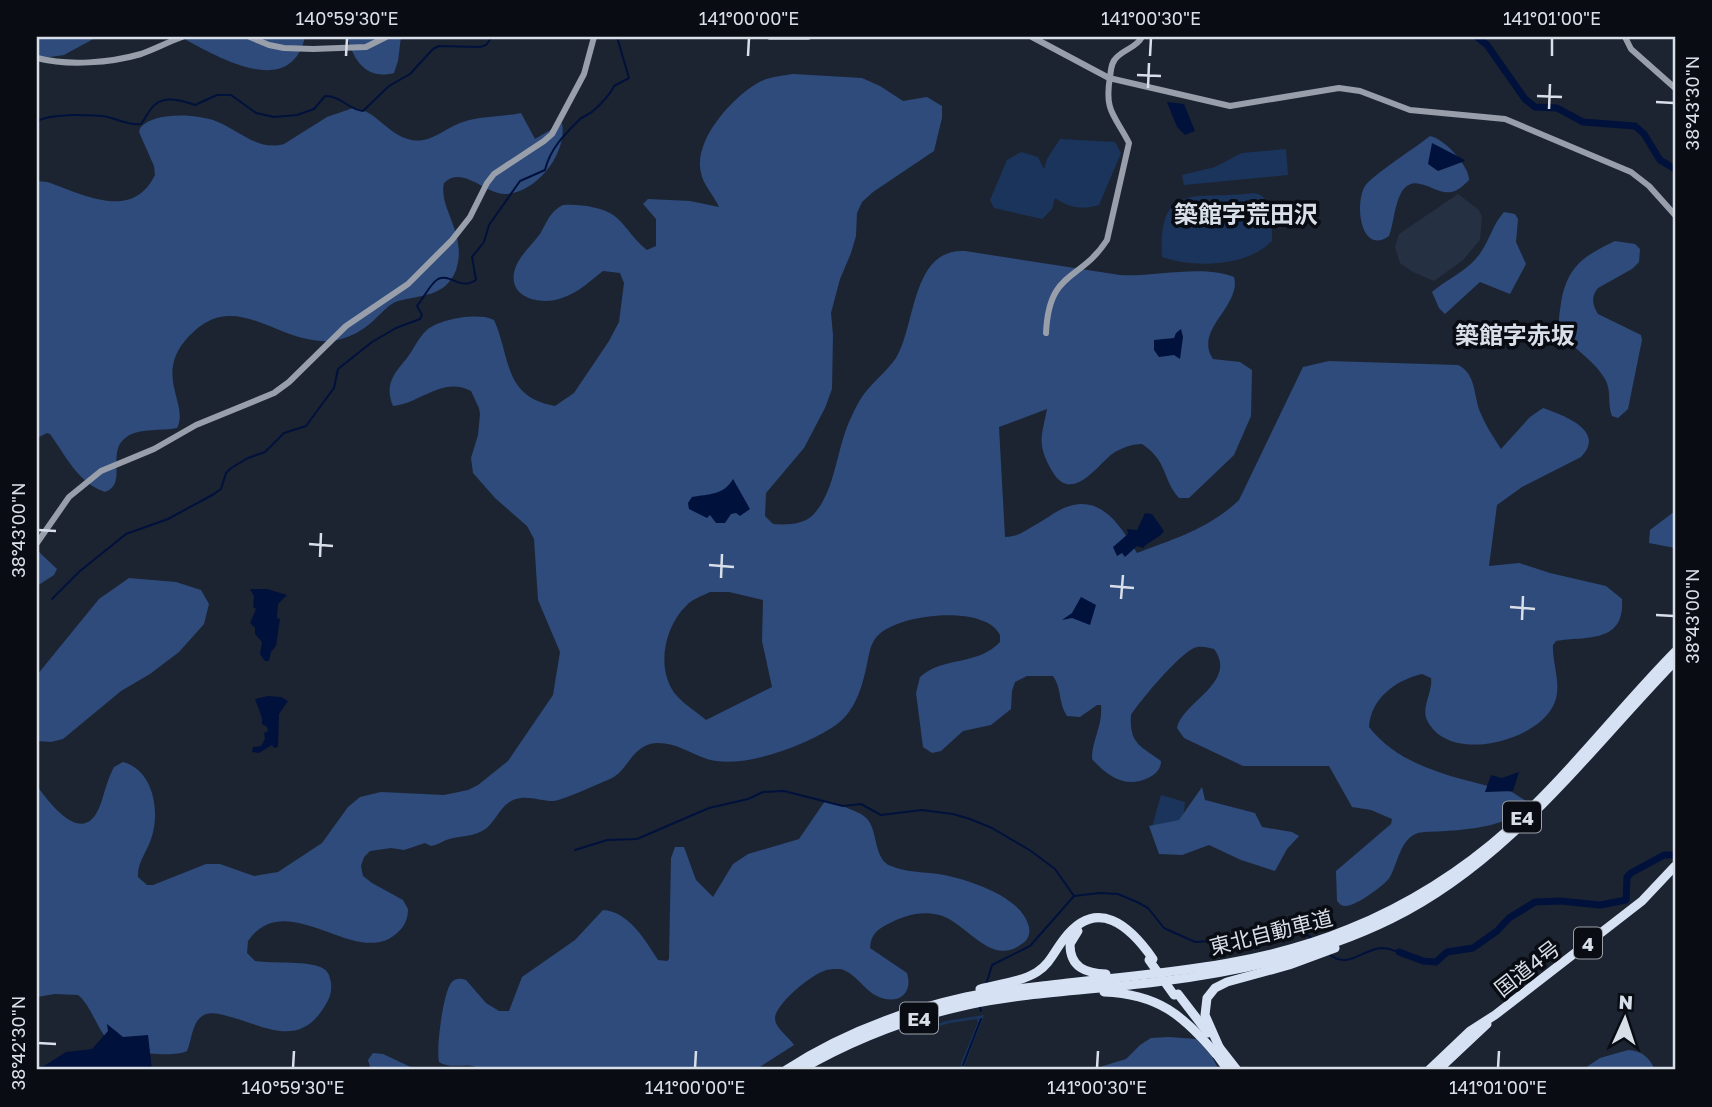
<svg xmlns="http://www.w3.org/2000/svg" width="1712" height="1107" font-family="'Golos Text','Noto Sans JP',sans-serif">
	<style>
		.built { fill: #253043 }
		.green { fill: #1b345c }
		.forest { fill: #2e4b7b; fill-rule: evenodd }
		.water { fill: #00113b }
		.lines { fill: none; stroke-linecap: round; stroke-linejoin: round }
		.stream { stroke: #00113b; stroke-width: 2 }
		.river { stroke: #00113b; stroke-width: 7 }
		.secondary { stroke: #989fab; stroke-width: 6 }
		.highway { stroke: #d6e2f4; stroke-width: 9 }
		.highway-bridge { stroke: #d6e2f4; stroke-width: 9 }
		.ticks { fill: none; stroke: #d9dfe8; stroke-width: 2.5 }
		.labels { text-anchor: middle; dominant-baseline: central; stroke-width: 7; stroke-linejoin: round; paint-order: stroke }
		.shield { fill: #090d13; stroke: #9ba0a8; stroke-width: 2 }
		.shield-label { font-size: 19px; font-weight: bold; fill: #d9dfe8 }
		.street-label { font-size: 21px; fill: #d9dfe8; stroke: #090d13 }
		.quarter-label { font-size: 24px; font-weight: bold; fill: #d9dfe8; stroke: #090d13 }
		.neatline { fill: none; stroke: #d9dfe8; stroke-width: 2.5 }
		.ticks-label { font-size: 18px; text-anchor: middle; fill: #d9dfe8 }
	</style>
	<rect width="100%" height="100%" fill="#1c2432"/>
	<!-- built -->
	<path class="built" d="M 1458,194 L 1479,210 L 1482,217 L 1480,240 L 1463,260 L 1434,281 L 1413,272 L 1400,263 L 1395,247 L 1399,234 Z"/>
	<!-- green -->
	<g class="green">
		<path d="M 1060,139 L 1115,142 L 1121,153 L 1099,205 C 1081,210 1070,208 1055,198 L 1052,209 L 1042,219 L 994,208 L 990,200 L 1007,160 L 1021,152 L 1038,157 L 1044,169 L 1047,159 Z"/>
		<path d="M 1286,149 L 1288,175 L 1184,185 L 1182,175 L 1215,167 L 1242,153 Z"/>
		<path d="M 1253,193 C 1274,195 1272,223 1272,241 C 1247,267 1195,268 1162,257 C 1158,179 1197,201 1253,193 Z"/>
		<path d="M 1161,795 L 1185,802 L 1182,830 L 1152,827 Z"/>
		<path d="M 984,1015 L 964,1067 L 961,1067 L 961,1063 L 978,1022 L 977,1019 L 950,1023 L 902,1037 L 946,1021 Z"/>
	</g>
	<!-- forest -->
	<g class="forest">
		<path d="M 37,37 L 97,37 L 64,55 L 37,59 Z"/>
		<path d="M 181,37 L 305,37 C 290,101 216,56 181,37 Z"/>
		<path d="M 347,37 L 401,37 L 398,61 L 394,73 C 366,80 354,61 347,37 Z"/>
		<path d="M 793,74 L 862,78 L 880,86 L 903,101 L 927,97 L 942,106 L 942,118 L 934,151 L 873,192 L 862,202 L 857,213 L 856,236 L 851,253 L 840,279 L 831,313 L 833,335 L 832,389 L 825,408 L 804,448 L 766,493 L 765,516 L 773,524 C 786,525 803,525 813,515 C 835,492 836,452 849,422 C 853,413 858,402 864,394 C 874,381 887,371 896,358 C 916,326 911,248 965,251 L 1120,275 C 1155,277 1202,264 1234,277 C 1242,306 1193,330 1213,359 L 1240,362 L 1252,370 L 1251,416 L 1234,455 L 1189,498 L 1179,498 C 1162,479 1168,461 1142,444 C 1132,444 1121,448 1112,454 C 1096,467 1071,504 1052,471 C 1036,443 1042,436 1047,409 L 999,427 L 1005,537 C 1017,537 1025,531 1035,525 C 1045,520 1054,512 1064,508 C 1101,492 1121,527 1137,553 C 1174,539 1210,528 1239,500 L 1303,367 L 1329,361 L 1458,365 C 1477,374 1473,397 1481,414 C 1486,426 1494,438 1501,449 L 1530,417 L 1543,408 C 1562,415 1607,430 1581,457 L 1522,487 L 1497,505 L 1489,566 L 1519,563 L 1550,573 L 1606,586 L 1622,599 C 1625,644 1587,636 1556,641 L 1553,645 C 1552,666 1564,688 1552,708 C 1533,742 1448,764 1427,720 C 1421,707 1433,692 1431,678 L 1422,674 C 1396,680 1371,698 1369,727 C 1402,770 1464,779 1512,792 L 1526,801 C 1522,825 1466,830 1445,831 C 1437,832 1426,831 1418,833 C 1400,839 1398,863 1390,877 C 1385,885 1356,906 1346,906 C 1341,906 1340,904 1337,901 L 1336,871 L 1391,824 L 1392,819 L 1371,810 L 1352,807 L 1329,766 L 1243,766 L 1184,738 L 1177,728 C 1181,703 1239,682 1214,649 C 1209,648 1203,646 1197,647 C 1182,650 1140,701 1131,715 C 1129,744 1141,746 1161,761 C 1161,769 1156,774 1148,778 C 1126,789 1107,776 1092,759 C 1092,739 1103,726 1101,705 L 1097,705 L 1080,717 L 1067,716 C 1058,703 1062,688 1053,676 L 1027,676 L 1015,682 L 1012,691 L 1011,709 L 991,725 L 963,731 L 941,751 L 932,753 L 923,747 L 916,693 L 920,677 C 943,656 978,666 1000,642 L 1000,635 C 985,603 891,614 875,639 C 870,646 869,655 867,664 C 862,688 855,713 833,727 C 804,746 741,770 707,759 C 690,753 675,742 656,743 C 632,745 629,769 612,778 C 603,782 561,801 553,801 C 540,801 529,795 516,799 C 499,804 496,824 482,831 C 471,837 457,836 446,840 C 441,842 437,845 431,846 L 425,843 L 404,850 L 391,848 L 370,851 L 364,857 L 361,866 L 363,876 L 372,883 L 403,900 L 408,909 C 408,918 405,926 398,932 C 358,972 287,884 248,941 L 247,953 L 255,961 C 272,964 312,960 324,969 C 329,972 330,978 331,983 C 332,991 330,998 326,1004 C 300,1050 266,1026 227,1016 C 221,1014 213,1012 206,1014 C 192,1019 192,1040 187,1051 C 174,1058 124,1053 112,1044 C 98,1033 92,1006 78,995 L 55,994 L 37,997 L 37,786 C 51,805 85,850 101,803 C 105,791 108,778 114,767 L 123,762 C 153,770 160,810 152,836 C 148,851 137,862 138,877 L 147,885 L 153,885 L 206,864 L 220,864 L 254,876 L 278,872 L 322,843 L 348,807 L 360,797 L 381,792 L 444,795 L 468,790 L 478,785 L 508,761 L 553,695 L 560,652 L 538,600 L 534,539 L 527,526 L 495,498 L 473,473 L 471,458 L 478,435 L 480,414 L 479,408 L 471,391 C 442,376 420,404 393,406 C 384,384 394,374 407,358 C 414,349 418,338 426,331 C 438,319 479,312 494,320 C 511,358 503,397 555,406 L 574,393 L 609,341 L 619,322 L 624,283 L 620,273 L 603,271 C 590,281 578,293 562,298 C 541,306 506,298 515,269 C 519,256 532,245 540,234 C 547,222 550,211 563,205 C 579,204 605,207 617,218 C 628,228 633,239 647,250 L 656,246 L 656,219 L 643,204 L 648,199 L 690,201 L 719,207 C 714,196 703,184 701,173 C 693,141 731,99 756,84 C 766,77 781,76 793,74 ZM 710,592 L 729,592 L 763,600 L 762,641 L 772,687 L 706,720 C 697,712 685,705 677,696 C 655,671 664,627 686,606 C 692,599 702,596 710,592 Z"/>
		<path d="M 353,108 C 376,110 386,133 408,139 C 429,146 444,128 463,122 C 481,116 502,117 521,113 L 535,139 L 562,123 C 568,153 536,194 505,194 C 484,194 463,165 444,183 C 438,208 468,234 456,270 C 446,297 420,295 398,301 C 389,304 384,311 377,317 C 365,330 348,339 331,341 C 274,345 233,282 184,342 C 156,377 189,405 177,428 C 162,431 141,428 128,436 C 104,450 129,484 105,492 C 78,483 66,456 50,434 L 47,433 L 37,438 L 37,181 L 47,182 C 83,194 132,222 155,175 L 154,166 L 139,132 L 140,128 C 154,112 192,114 213,120 C 237,128 257,152 284,144 L 327,117 Z"/>
		<path d="M 1430,136 C 1444,138 1470,167 1469,180 C 1464,185 1458,191 1451,192 C 1434,195 1414,170 1401,193 C 1394,207 1394,222 1389,236 C 1361,256 1354,204 1365,186 C 1371,176 1418,146 1430,136 Z"/>
		<path d="M 1504,212 L 1515,214 L 1518,219 L 1516,242 L 1526,264 L 1510,294 L 1480,282 L 1445,314 L 1439,308 L 1432,292 C 1448,278 1470,270 1481,252 C 1490,239 1493,224 1504,212 Z"/>
		<path d="M 1615,241 L 1635,244 L 1640,249 L 1639,262 L 1632,269 L 1598,288 C 1591,296 1592,305 1598,314 L 1641,335 L 1642,340 L 1628,409 L 1618,418 L 1612,416 C 1607,404 1612,391 1605,379 C 1593,358 1571,349 1561,330 C 1557,322 1560,312 1561,303 C 1567,267 1583,256 1615,241 Z"/>
		<path d="M 1675,511 L 1675,548 L 1649,543 L 1650,530 Z"/>
		<path d="M 37,550 L 57,569 L 54,575 L 37,586 Z"/>
		<path d="M 129,578 L 176,582 L 201,590 L 209,604 L 204,624 L 179,652 L 150,674 L 121,691 L 63,739 L 51,742 L 37,741 L 37,675 L 99,599 Z"/>
		<path d="M 1202,787 L 1205,800 L 1255,813 L 1262,827 L 1292,832 L 1299,836 L 1287,849 L 1275,871 L 1241,860 L 1209,845 L 1182,855 L 1159,854 L 1149,826 L 1179,820 Z"/>
		<path d="M 825,801 C 833,802 838,804 845,807 C 854,811 862,813 868,820 C 878,833 874,860 891,866 C 905,872 923,872 938,874 C 965,878 1020,896 1028,924 C 1031,931 1029,939 1023,943 C 991,969 967,922 939,915 C 921,910 903,916 888,924 C 876,930 871,935 870,948 L 907,973 C 914,996 895,1006 875,995 C 864,989 853,971 840,969 C 836,969 828,969 824,971 C 811,975 774,1005 775,1019 C 776,1029 789,1037 794,1045 L 755,1070 L 481,1070 C 469,1060 453,1071 439,1062 C 436,1048 443,994 451,983 C 455,978 460,978 466,980 L 486,1003 L 499,1011 L 509,1011 L 522,977 L 575,940 L 603,910 C 628,911 646,941 658,960 L 667,961 L 669,959 L 671,858 L 675,847 L 684,847 L 696,880 L 713,897 L 733,864 L 748,854 L 799,839 Z"/>
		<path d="M 1169,1037 L 1196,1039 L 1211,1055 L 1219,1070 L 1090,1070 L 1126,1059 L 1140,1045 L 1151,1038 Z"/>
		<path d="M 1628,1050 C 1642,1051 1649,1057 1655,1070 L 1582,1070 L 1600,1058 Z"/>
		<path d="M 373,1053 L 383,1054 L 417,1070 L 371,1070 L 368,1060 Z"/>
	</g>
	<!-- water -->
	<g class="water">
		<path d="M 1167,102 L 1184,104 L 1195,131 L 1185,135 L 1177,127 Z"/>
		<path d="M 1432,143 L 1463,159 L 1465,161 L 1438,171 L 1428,164 Z"/>
		<path d="M 1181,329 L 1183,337 L 1180,359 L 1174,355 L 1159,357 L 1154,350 L 1154,340 L 1174,338 L 1176,333 Z"/>
		<path d="M 733,479 L 750,509 L 740,516 L 736,513 L 731,514 L 725,523 L 716,523 L 710,515 L 707,518 L 689,509 L 688,503 L 692,497 C 709,494 724,495 733,479 Z"/>
		<path d="M 1145,513 L 1152,514 L 1164,531 C 1159,539 1150,540 1143,548 L 1137,546 L 1125,557 L 1122,553 L 1117,556 L 1113,547 L 1128,534 L 1127,529 L 1137,530 Z"/>
		<path d="M 250,589 L 267,589 L 287,595 L 278,604 L 277,618 L 280,619 L 276,646 L 271,652 L 269,661 L 265,661 L 260,654 L 262,642 L 255,634 L 255,628 L 250,623 L 256,609 L 253,607 L 254,596 Z"/>
		<path d="M 1081,597 L 1096,605 L 1090,625 L 1072,618 L 1062,620 L 1072,613 Z"/>
		<path d="M 268,696 L 281,697 L 288,701 L 279,714 L 278,747 L 274,748 L 272,745 L 259,753 L 252,752 L 253,747 L 261,746 L 265,739 L 264,733 L 268,731 L 267,727 L 262,724 L 262,718 L 255,699 Z"/>
		<path d="M 1519,772 L 1513,791 L 1485,792 L 1491,775 L 1502,778 Z"/>
		<path d="M 107,1024 L 123,1037 L 148,1035 L 152,1070 L 37,1070 L 37,1067 L 44,1066 L 66,1052 L 92,1049 L 108,1031 Z"/>
	</g>
	<g class="lines">
		<!-- stream -->
		<g class="stream">
			<path d="M 37,121 C 52,113 85,115 103,116 C 116,118 128,126 141,124 C 145,119 147,114 151,109 C 161,94 181,100 195,105 L 217,95 L 231,95 L 256,113 L 274,117 L 297,115 L 314,109 L 325,96 C 342,96 347,109 363,111 L 389,86 L 410,74 L 433,49 L 439,46 L 480,47 L 486,45 L 492,37"/>
			<path d="M 52,599 L 80,571 L 126,534 L 168,519 L 214,494 L 221,489 L 226,473 L 231,468 L 248,458 L 265,452 L 284,433 L 306,426 L 334,388 L 338,369 L 372,342 L 396,328 L 420,319 L 422,315 L 417,306 C 423,299 430,284 438,279 C 451,273 460,291 476,280 L 472,257 L 484,242 L 489,225 L 520,181 L 545,170 C 550,149 564,135 579,120 C 583,116 589,115 593,111 C 601,104 610,95 614,86 L 629,78 L 617,37"/>
			<path d="M 575,850 L 607,840 L 637,839 L 709,808 L 748,799 L 763,792 L 784,791 L 843,806 L 861,804 L 881,815 L 922,810 L 953,814 L 970,819 L 992,828 L 1031,851 L 1055,869 L 1074,896"/>
			<path d="M 1329,954 C 1348,970 1362,949 1382,948 C 1388,948 1394,951 1399,952"/>
			<path d="M 986,985 L 992,965 L 1030,946 L 1074,896 L 1100,893 L 1118,894 L 1137,902 L 1148,908 L 1164,928 L 1195,942 L 1211,941 L 1286,927 L 1301,929 L 1312,939"/>
			<path d="M 980,1007 L 981,1011"/>
			<path d="M 963,1065 L 981,1019"/>
		</g>
		<!-- river -->
		<g class="river">
			<path d="M 1477,37 L 1487,45 L 1525,99 L 1535,107 L 1557,108 L 1583,122 L 1635,126 L 1644,134 L 1660,160 L 1675,169"/>
			<path d="M 1399,952 L 1423,961 L 1436,962 L 1447,952 L 1473,948 L 1497,931 L 1509,918 L 1535,902 L 1560,901 L 1600,905 L 1626,900 L 1627,877 L 1631,873 L 1664,855 L 1675,855"/>
		</g>
		<!-- secondary -->
		<g class="secondary">
			<path d="M 250,37 L 269,45 L 284,48 L 313,49 L 366,47 L 386,37"/>
			<path d="M 770,37 L 808,37"/>
			<path d="M 1032,37 L 1109,78 L 1230,106 L 1339,88 L 1360,91 L 1410,110 L 1505,119 L 1631,172 L 1649,186 L 1675,215"/>
			<path d="M 1625,37 L 1631,49 L 1675,88"/>
			<path d="M 37,58 C 68,66 110,63 141,54 C 155,49 168,42 182,37"/>
			<path d="M 1046,333 C 1049,269 1080,282 1107,240 L 1129,143 C 1115,115 1104,112 1110,77 C 1111,70 1111,62 1117,57 C 1125,49 1137,47 1142,37"/>
			<path d="M 37,543 L 69,497 L 101,471 L 154,449 L 196,425 L 274,393 L 289,382 L 346,326 L 408,284 L 452,240 L 470,217 L 487,183 L 494,174 L 544,141 L 552,134 L 584,74 L 594,37"/>
		</g>
		<!-- highway -->
		<g class="highway">
			<path d="M 1078,931 L 1070,944 C 1070,968 1086,973 1106,974"/>
			<path d="M 980,989 C 999,984 1021,982 1037,972 C 1050,964 1055,950 1064,939 C 1097,896 1130,926 1153,959"/>
			<path d="M 1104,992 C 1158,994 1183,1015 1216,1054"/>
			<path d="M 1178,994 L 1208,1033"/>
			<path d="M 1219,1047 L 1237,1070"/>
			<path d="M 1220,1049 L 1205,1015 L 1207,998 L 1215,988 L 1227,982 L 1289,965 L 1335,948"/>
			<path d="M 1215,1052 L 1228,1070"/>
			<path d="M 786,1070 C 840,1035 903,1011 966,997 C 997,990 1028,988 1060,984 C 1157,973 1258,967 1349,929 C 1408,905 1462,871 1509,829 C 1569,775 1619,709 1675,652"/>
			<path d="M 800,1070 C 852,1040 908,1018 967,1005 C 1029,992 1094,990 1156,982 C 1236,972 1318,955 1391,919 C 1509,861 1586,753 1675,661"/>
			<path d="M 1429,1070 L 1470,1031 L 1495,1015 L 1642,901 L 1675,866"/>
			<path d="M 1438,1070 L 1487,1024"/>
		</g>
		<!-- highway-bridge -->
		<path class="highway-bridge" d="M 1149,960 L 1174,995"/>
	</g>
	<!-- ticks -->
	<path class="ticks" d="M 346,56 L 347,38M 748,56 L 749,38M 1150,56 L 1151,38M 1552,56 L 1552,38M 1137,75 L 1161,76M 1148,88 L 1149,63M 1537,96 L 1562,97M 1656,102 L 1674,103M 1549,109 L 1550,84M 38,530 L 56,531M 309,544 L 333,546M 320,557 L 321,533M 709,565 L 734,567M 721,578 L 722,554M 1110,586 L 1134,588M 1121,599 L 1123,575M 1510,607 L 1535,609M 1656,615 L 1674,616M 1522,620 L 1523,596M 38,1043 L 56,1044M 293,1068 L 294,1051M 695,1068 L 696,1051M 1097,1068 L 1098,1051M 1498,1068 L 1499,1051"/>
	<g class="labels">
		<!-- shield labels -->
		<g class="shield">
			<rect x="1503" y="801.5" width="38" height="31" rx="5"/>
			<rect x="1574" y="927.5" width="28" height="31" rx="5"/>
			<rect x="900" y="1002.5" width="38" height="31" rx="5"/>
		</g>
		<g class="shield-label">
			<text x="1522" y="817">E4</text>
			<text x="1588" y="943">4</text>
			<text x="919" y="1018">E4</text>
		</g>
		<!-- street labels -->
		<g class="street-label">
			<text transform="translate(1271 932) rotate(-14)">東北自動車道</text>
			<text transform="translate(1527 968) rotate(-38)">国道4号</text>
		</g>
		<!-- quarter labels -->
		<g class="quarter-label">
			<text x="1246" y="213">築館字荒田沢</text>
			<text x="1515" y="334">築館字赤坂</text>
		</g>
	</g>
	<!-- border -->
	<rect width="1712" height="1107" fill="none" stroke="#090d13" stroke-width="77"/>
	<!-- north arrow -->
	<g transform="translate(1625 1019) rotate(3)" stroke="#090d13" stroke-width="5" paint-order="stroke">
	<path d="M0-5L12 26L0 18L-12 26Z" fill="#d9dfe8"/>
	<text y="-10" font-size="19" font-weight="bold" text-anchor="middle" fill="#d9dfe8">N</text>
	</g>
	<rect x="38" y="38" width="1636" height="1030" class="neatline"/>
	<g class="ticks-label">
		<text x="347" y="25">140°59'30"E</text>
		<text x="749" y="25">141°00'00"E</text>
		<text x="1151" y="25">141°00'30"E</text>
		<text x="1552" y="25">141°01'00"E</text>
		<text transform="translate(1693 103) rotate(-90)" y="6">38°43'30"N</text>
		<text transform="translate(19 530) rotate(-90)" y="6">38°43'00"N</text>
		<text transform="translate(1693 616) rotate(-90)" y="6">38°43'00"N</text>
		<text transform="translate(19 1043) rotate(-90)" y="6">38°42'30"N</text>
		<text x="293" y="1094">140°59'30"E</text>
		<text x="695" y="1094">141°00'00"E</text>
		<text x="1097" y="1094">141°00'30"E</text>
		<text x="1498" y="1094">141°01'00"E</text>
	</g>
</svg>
